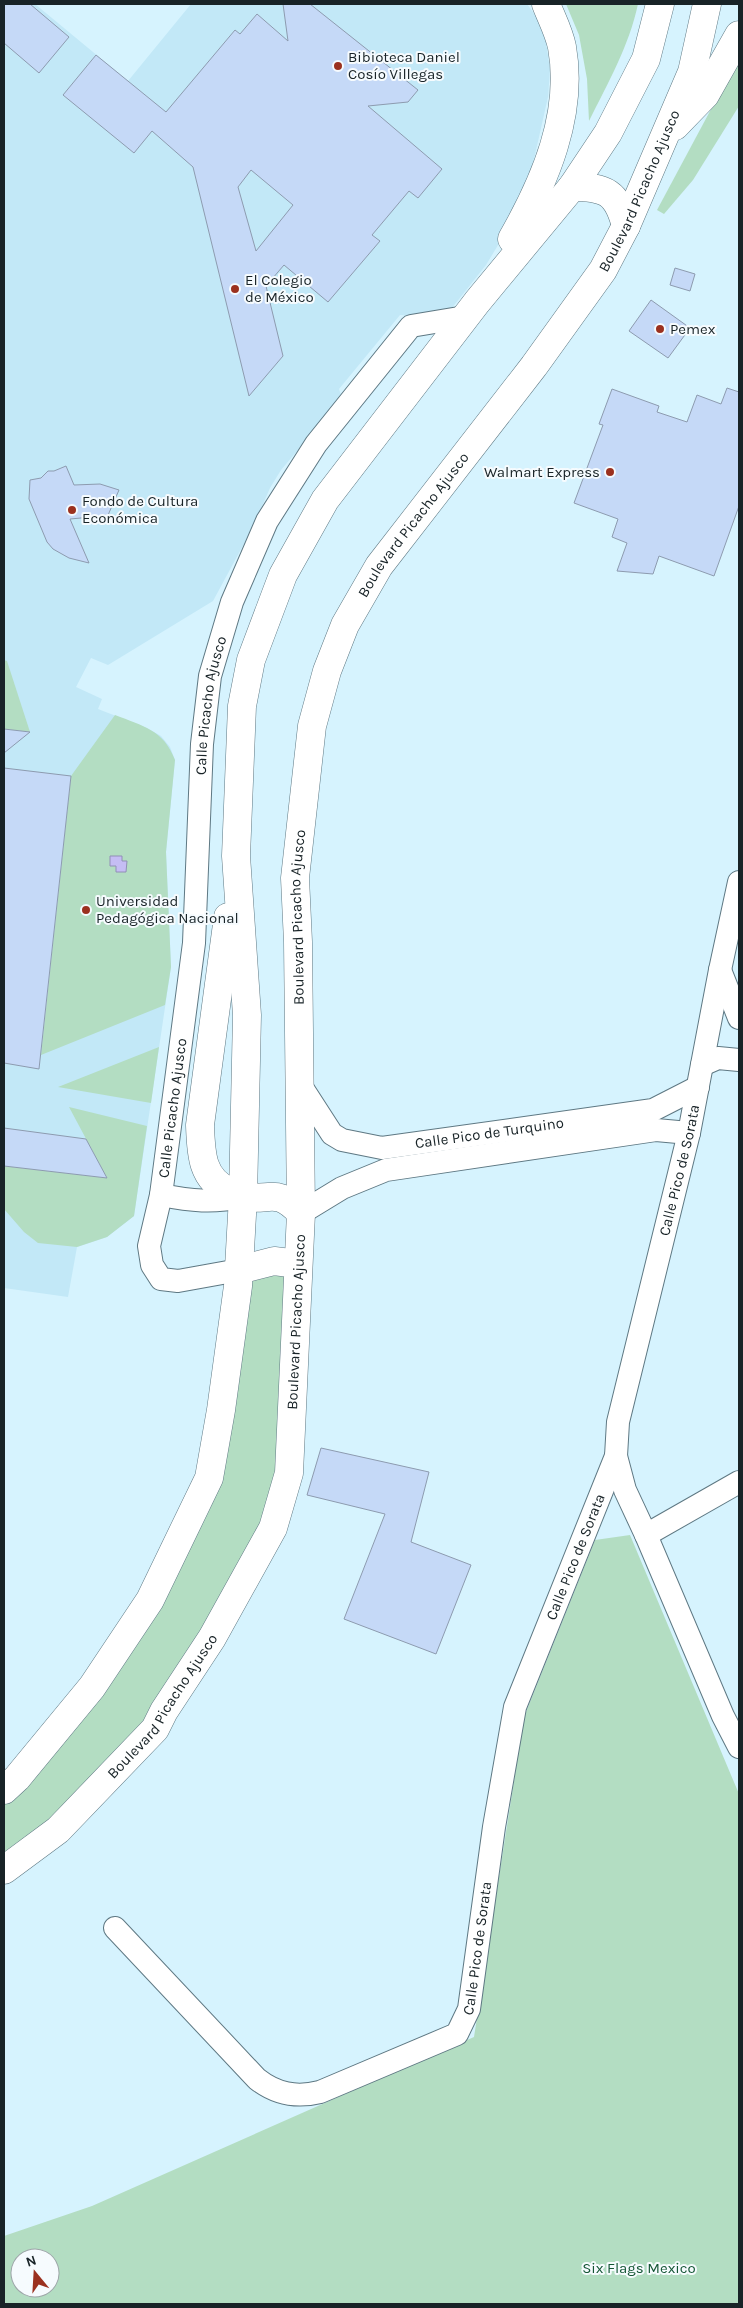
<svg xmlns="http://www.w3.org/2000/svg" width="743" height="2308" font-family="Karla,sans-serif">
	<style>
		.built { fill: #c2e8f7 }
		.green { fill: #b3ddc2; fill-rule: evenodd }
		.water { fill: #c5bdf4; stroke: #918fb6 }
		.building { fill: #c5d9f7; stroke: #8d9baf; fill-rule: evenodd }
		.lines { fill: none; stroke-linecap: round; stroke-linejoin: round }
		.minor-casing { stroke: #5e7883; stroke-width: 24 }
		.major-casing { stroke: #5e7883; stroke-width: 29 }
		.minor { stroke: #fff; stroke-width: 22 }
		.major { stroke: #fff; stroke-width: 28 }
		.poi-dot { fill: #9b311f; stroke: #f6fbfe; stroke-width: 2 }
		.labels { text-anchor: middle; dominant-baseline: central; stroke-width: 4; stroke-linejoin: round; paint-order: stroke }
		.poi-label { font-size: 15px; fill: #182327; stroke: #f6fbfe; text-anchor: start }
		.street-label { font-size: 15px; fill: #182327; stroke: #f6fbfe }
		.park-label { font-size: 15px; fill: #145635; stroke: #f6fbfe }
	</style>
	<rect width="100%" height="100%" fill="#d6f3fe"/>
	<!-- built -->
	<path class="built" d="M 4,4 L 35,4 L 128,81 L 191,4 L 527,4 L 538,19 L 546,42 L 550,70 L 548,97 L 530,177 L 509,227 L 486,265 L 444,318 L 400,315 L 339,389 L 342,398 L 281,470 L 270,488 L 253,527 L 213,601 L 108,665 L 91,658 L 76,687 L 102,699 L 98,709 L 147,728 L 161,736 L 170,747 L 175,760 L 166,852 L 171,967 L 134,1216 L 107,1237 L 77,1247 L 68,1297 L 4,1288 Z"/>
	<!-- green -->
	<g class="green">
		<path d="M 566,4 L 638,4 C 629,46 608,83 589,121 L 587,79 L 579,35 Z"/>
		<path d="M 739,57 L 739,106 L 693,180 L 664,214 L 657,210 Z"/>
		<path d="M 4,660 L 7,661 L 30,732 L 4,729 Z"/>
		<path d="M 115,715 C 143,726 164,730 175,760 L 166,852 L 171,967 L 165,1005 L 41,1055 L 71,776 Z"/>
		<path d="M 159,1047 L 151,1103 L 58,1087 Z"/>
		<path d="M 69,1107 L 147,1126 L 134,1216 L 107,1237 L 77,1247 L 38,1243 L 24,1232 L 4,1209 L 4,1166 L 107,1178 Z"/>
		<path d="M 298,1271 L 270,1526 L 153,1727 L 4,1866 L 4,1802 L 93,1687 L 211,1477 L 244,1272 Z"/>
		<path d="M 630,1535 L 739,1794 L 739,2304 L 4,2304 L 4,2236 L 92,2206 L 474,2037 L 524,1717 L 595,1540 ZM 20,2258 L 50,2258 L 50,2288 L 20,2288 Z"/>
	</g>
	<!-- water -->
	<path class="water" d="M 110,856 L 122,856 L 122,861 L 127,861 L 126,872 L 116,872 L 116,866 L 110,866 Z"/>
	<!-- building -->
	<g class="building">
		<path d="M 4,4 L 30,4 L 69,37 L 39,73 L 4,43 Z"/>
		<path d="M 283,4 L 310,4 L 418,90 L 408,102 L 368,106 L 442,169 L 418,198 L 409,191 L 372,235 L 380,241 L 328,302 L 284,265 L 266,286 L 283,356 L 249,396 L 193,167 L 152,131 L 134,153 L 63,95 L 96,55 L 166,112 L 235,30 L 240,34 L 257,14 L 288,41 ZM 251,170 L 293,205 L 256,251 L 238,187 Z"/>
		<path d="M 675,268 L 695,274 L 690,291 L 670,285 Z"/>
		<path d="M 651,300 L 690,328 L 668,358 L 629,331 Z"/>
		<path d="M 727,388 L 739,392 L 739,506 L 714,576 L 659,556 L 653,574 L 617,571 L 627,543 L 612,537 L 618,519 L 574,503 L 603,425 L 599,424 L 612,389 L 659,406 L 657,412 L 687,422 L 697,395 L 721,404 Z"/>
		<path d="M 66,466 L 74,485 L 100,484 L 119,490 L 105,522 L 92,517 L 70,519 L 89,563 L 69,558 L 53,549 L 47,542 L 29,499 L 30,480 L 41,478 L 48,471 L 54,471 Z"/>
		<path d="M 4,729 L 30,732 L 4,753 Z"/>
		<path d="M 4,768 L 71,776 L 39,1069 L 4,1063 Z"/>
		<path d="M 4,1128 L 86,1139 L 107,1178 L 4,1166 Z"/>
		<path d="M 321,1448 L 429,1472 L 411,1542 L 471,1565 L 436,1654 L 344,1619 L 385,1514 L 307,1495 Z"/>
	</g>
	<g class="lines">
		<defs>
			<g id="minor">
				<path d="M 720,970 L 739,1018"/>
				<path d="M 702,1065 L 718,1058 L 739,1060"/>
				<path id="s1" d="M 301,1086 L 332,1134 L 342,1140 L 382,1148 L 653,1110 L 698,1087"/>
				<path d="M 161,1195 C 192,1201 212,1203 243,1197"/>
				<path d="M 301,1213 L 342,1188 L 386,1170 L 656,1130 L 689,1133"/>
				<path id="s2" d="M 239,1270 L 178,1281 L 161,1279 L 152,1265 L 149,1246 L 161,1195 L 194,943 L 202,744 L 210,676 L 232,602 L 267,521 L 316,444 L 411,326 L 465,317"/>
				<path d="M 616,1456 L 625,1490 L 646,1535 L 723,1716 L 739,1747"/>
				<path d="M 646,1535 L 739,1482"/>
				<path id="s3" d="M 115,1928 L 257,2079 C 276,2094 296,2098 320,2092 L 457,2034 L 469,2009 L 494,1827 L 515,1707 L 616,1456 L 618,1422 L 689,1133 L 720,970 L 739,882"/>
			</g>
			<g id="major">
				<path d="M 675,126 L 705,95 L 739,35"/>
				<path d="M 572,187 C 606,187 617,192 626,226"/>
				<path d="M 512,239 C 545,181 574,114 562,47 C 559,32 551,17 546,4"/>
				<path d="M 228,917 L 200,1125 C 201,1152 201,1179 229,1191 C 234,1193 239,1197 244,1197 C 272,1201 276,1187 301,1213"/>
				<path d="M 239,1270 L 274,1261 L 298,1264"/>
				<path d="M 4,1790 L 17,1778 L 92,1687 L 150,1600 L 209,1478 L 221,1410 L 238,1286 L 243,1197 L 247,1015 L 236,856 L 242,706 L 251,660 L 283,575 L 325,500 L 477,302 L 572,187 L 608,133 L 646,59 L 660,4"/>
				<path id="s4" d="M 4,1870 L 58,1830 L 155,1729 L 164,1711 L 212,1638 L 273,1528 L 289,1473 L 301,1213 L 298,942 L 295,878 L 312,726 L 327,671 L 345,625 L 379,566 L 534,366 L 603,270 L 626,226 L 692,72 L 707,4"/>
			</g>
		</defs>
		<!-- minor casing -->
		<use href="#minor" class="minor-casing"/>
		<!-- major casing -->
		<use href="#major" class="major-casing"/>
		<!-- minor -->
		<use href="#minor" class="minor"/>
		<!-- major -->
		<use href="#major" class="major"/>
	</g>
	<!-- markers -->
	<g class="poi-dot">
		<circle cx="338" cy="66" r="5"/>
		<circle cx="235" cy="289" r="5"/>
		<circle cx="660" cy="329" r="5"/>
		<circle cx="610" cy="472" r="5"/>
		<circle cx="72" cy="510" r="5"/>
		<circle cx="86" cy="910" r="5"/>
	</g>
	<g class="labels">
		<!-- poi labels -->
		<g class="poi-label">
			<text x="348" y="57">Bibioteca Daniel<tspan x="348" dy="17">Cosío Villegas</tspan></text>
			<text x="245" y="280">El Colegio<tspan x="245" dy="17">de México</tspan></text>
			<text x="670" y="329">Pemex</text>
			<text x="600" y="472" text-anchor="end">Walmart Express</text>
			<text x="82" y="501">Fondo de Cultura<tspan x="82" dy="17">Económica</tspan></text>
			<text x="96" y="901">Universidad<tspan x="96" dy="17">Pedagógica Nacional</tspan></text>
		</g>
		<!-- street labels -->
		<g class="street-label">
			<text stroke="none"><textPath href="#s4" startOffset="1879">Boulevard Picacho Ajusco</textPath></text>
			<text stroke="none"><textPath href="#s4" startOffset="1474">Boulevard Picacho Ajusco</textPath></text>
			<text stroke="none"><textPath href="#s2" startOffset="660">Calle Picacho Ajusco</textPath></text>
			<text stroke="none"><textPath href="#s4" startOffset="1054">Boulevard Picacho Ajusco</textPath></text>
			<text stroke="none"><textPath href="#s2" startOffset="255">Calle Picacho Ajusco</textPath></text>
			<text stroke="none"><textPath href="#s1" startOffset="218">Calle Pico de Turquino</textPath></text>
			<text stroke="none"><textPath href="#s3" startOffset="1320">Calle Pico de Sorata</textPath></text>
			<text stroke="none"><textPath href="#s4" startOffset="649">Boulevard Picacho Ajusco</textPath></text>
			<text stroke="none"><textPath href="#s3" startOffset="918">Calle Pico de Sorata</textPath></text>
			<text stroke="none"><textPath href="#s4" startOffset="230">Boulevard Picacho Ajusco</textPath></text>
			<text stroke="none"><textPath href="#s3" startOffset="512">Calle Pico de Sorata</textPath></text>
		</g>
		<!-- park labels -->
		<g class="park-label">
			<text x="639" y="2268">Six Flags Mexico</text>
		</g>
	</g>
	<!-- border -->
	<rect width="743" height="2308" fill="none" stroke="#182327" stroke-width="10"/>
	<!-- north arrow -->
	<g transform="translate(35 2273) rotate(342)"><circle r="24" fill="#f6fbfe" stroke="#9da5a8"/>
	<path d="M0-4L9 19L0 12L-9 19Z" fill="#9b311f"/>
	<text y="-8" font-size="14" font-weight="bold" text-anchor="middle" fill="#182327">N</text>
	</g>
</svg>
